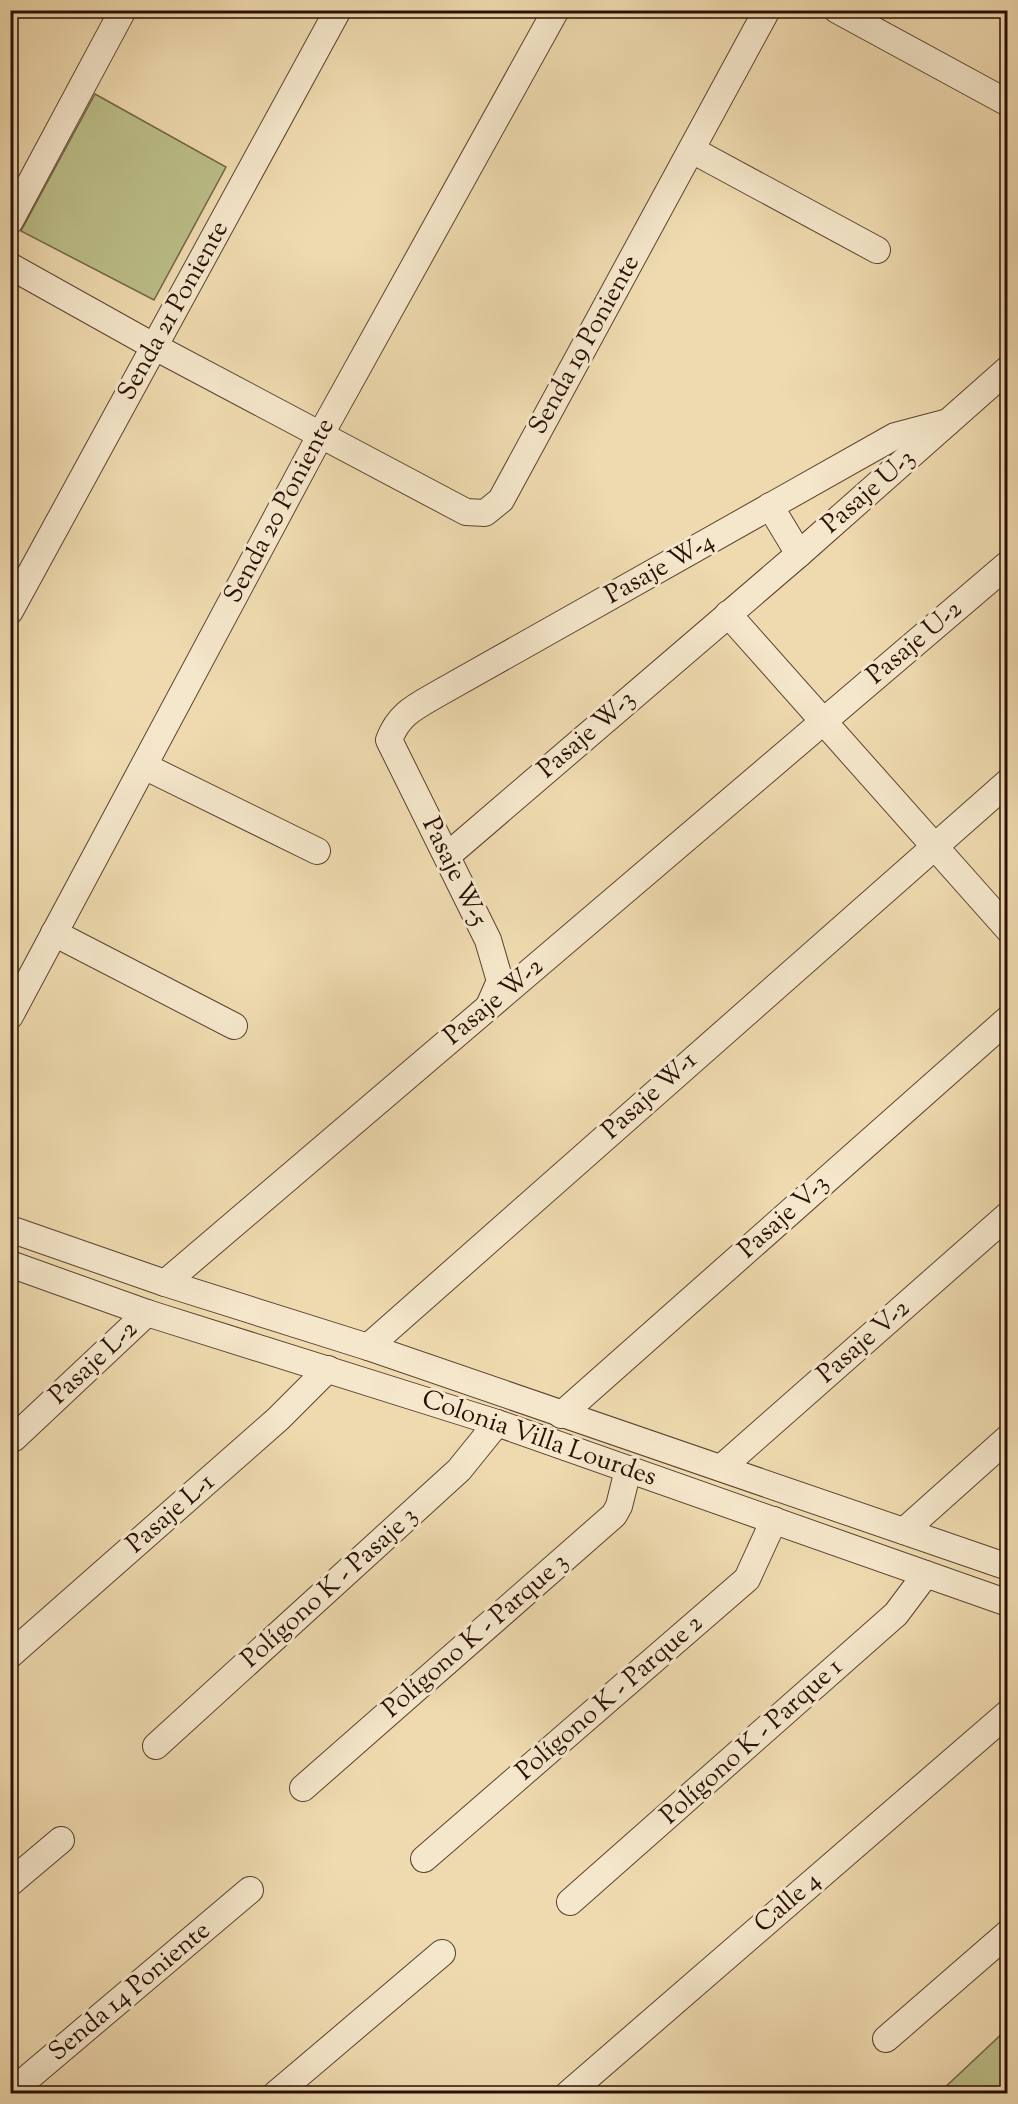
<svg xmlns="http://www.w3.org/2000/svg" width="1018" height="2104" font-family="'Sorts Mill Goudy',serif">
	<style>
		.green { fill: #bcbe88; stroke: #736647; stroke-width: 1.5 }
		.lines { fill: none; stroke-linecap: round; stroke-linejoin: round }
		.street-casing { stroke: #5b4230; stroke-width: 28 }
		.street { stroke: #f5e7cb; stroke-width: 26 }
		.labels { text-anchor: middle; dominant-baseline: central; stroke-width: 6; stroke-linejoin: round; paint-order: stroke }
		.street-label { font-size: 26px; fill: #2a0f06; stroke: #f5e7cb }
	</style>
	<rect width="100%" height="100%" fill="#efdaaf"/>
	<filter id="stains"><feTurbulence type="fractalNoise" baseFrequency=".00333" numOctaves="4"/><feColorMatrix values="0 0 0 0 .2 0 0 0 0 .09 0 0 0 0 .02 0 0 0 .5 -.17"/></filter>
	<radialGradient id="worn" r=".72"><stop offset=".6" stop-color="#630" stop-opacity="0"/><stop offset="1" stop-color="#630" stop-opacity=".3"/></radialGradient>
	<!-- green -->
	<g class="green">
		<path d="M 95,94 L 226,167 L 154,300 L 21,231 Z"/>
		<path d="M 1007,2029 L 1007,2093 L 939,2093 Z"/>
	</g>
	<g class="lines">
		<defs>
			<g id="street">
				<path d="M 837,10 L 1008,103"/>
				<path d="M 692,150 L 877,250"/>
				<path d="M 10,221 L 123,10"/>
				<path d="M 10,266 L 155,347 L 466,512 L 485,513 L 501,500 L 767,10"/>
				<path d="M 770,506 L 799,554"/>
				<path d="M 10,611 L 338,10"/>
				<path d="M 728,614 L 1008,929"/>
				<path d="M 144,766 L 317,851"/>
				<path d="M 447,856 L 799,554 L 1008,369"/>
				<path d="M 54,933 L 234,1026"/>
				<path d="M 489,1006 L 500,981 L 488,940 L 389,740 C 399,713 417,706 441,692 L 895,436 L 948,422"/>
				<path d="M 10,1016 L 321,434 L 556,10"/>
				<path d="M 10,1229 L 165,1283 L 368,1347 L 1008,1567"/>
				<path d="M 10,1264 L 147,1313 L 497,1423 L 1008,1603"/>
				<path d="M 165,1283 L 1008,564"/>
				<path d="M 368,1347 L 1008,782"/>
				<path d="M 561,1415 L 1008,1019"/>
				<path d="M 14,1438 L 147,1313"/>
				<path d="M 721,1468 L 1008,1215"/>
				<path d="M 904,1531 L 1008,1438"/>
				<path d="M 10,1655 L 278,1419 L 328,1369"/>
				<path d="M 156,1746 L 459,1470 L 497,1423"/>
				<path d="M 303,1788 L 614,1515 L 619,1506 L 628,1470"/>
				<path d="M 424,1859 L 747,1579 L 774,1520"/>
				<path d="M 10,1883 L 61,1840"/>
				<path d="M 570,1902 L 896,1614 L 926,1574"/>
				<path d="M 886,2039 L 1008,1933"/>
				<path d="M 10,2093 L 250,1890"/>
				<path d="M 276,2094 L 442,1953"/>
				<path d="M 568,2094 L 1008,1713"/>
			</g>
		</defs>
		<!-- street casing -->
		<use href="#street" class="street-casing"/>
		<!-- street -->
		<use href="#street" class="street"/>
	</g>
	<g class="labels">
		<!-- street labels -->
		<g class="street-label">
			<text transform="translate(174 311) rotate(-61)">Senda 21 Poniente</text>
			<text transform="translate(585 345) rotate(-61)">Senda 19 Poniente</text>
			<text transform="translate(869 492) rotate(-41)">Pasaje U-3</text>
			<text transform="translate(280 511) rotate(-62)">Senda 20 Poniente</text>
			<text transform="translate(660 569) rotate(-29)">Pasaje W-4</text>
			<text transform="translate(915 643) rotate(-40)">Pasaje U-2</text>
			<text transform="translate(587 735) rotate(-41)">Pasaje W-3</text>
			<text transform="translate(454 872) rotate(64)">Pasaje W-5</text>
			<text transform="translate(494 1002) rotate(-40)">Pasaje W-2</text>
			<text transform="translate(650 1096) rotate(-42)">Pasaje W-1</text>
			<text transform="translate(784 1217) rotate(-42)">Pasaje V-3</text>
			<text transform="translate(864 1342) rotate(-41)">Pasaje V-2</text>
			<text transform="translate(94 1363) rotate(-43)">Pasaje L-2</text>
			<text transform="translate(539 1439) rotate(19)">Colonia Villa Lourdes</text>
			<text transform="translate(171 1514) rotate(-41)">Pasaje L-1</text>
			<text transform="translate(330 1588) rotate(-42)">Polígono K - Pasaje 3</text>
			<text transform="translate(476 1636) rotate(-41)">Polígono K - Parque 3</text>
			<text transform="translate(610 1698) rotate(-41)">Polígono K - Parque 2</text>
			<text transform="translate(752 1742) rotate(-42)">Polígono K - Parque 1</text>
			<text transform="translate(788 1903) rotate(-41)">Calle 4</text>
			<text transform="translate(130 1992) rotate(-40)">Senda 14 Poniente</text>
		</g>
	</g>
	<!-- margin -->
	<rect width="1018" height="2104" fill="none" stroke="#efdaaf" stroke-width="36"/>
	<rect x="12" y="12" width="994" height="2080" fill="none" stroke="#2a0f06" stroke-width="3"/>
	<rect x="18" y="18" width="982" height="2068" fill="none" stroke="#2a0f06" stroke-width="1.5"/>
	<rect width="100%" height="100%" filter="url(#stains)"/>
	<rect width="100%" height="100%" fill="url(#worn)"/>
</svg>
